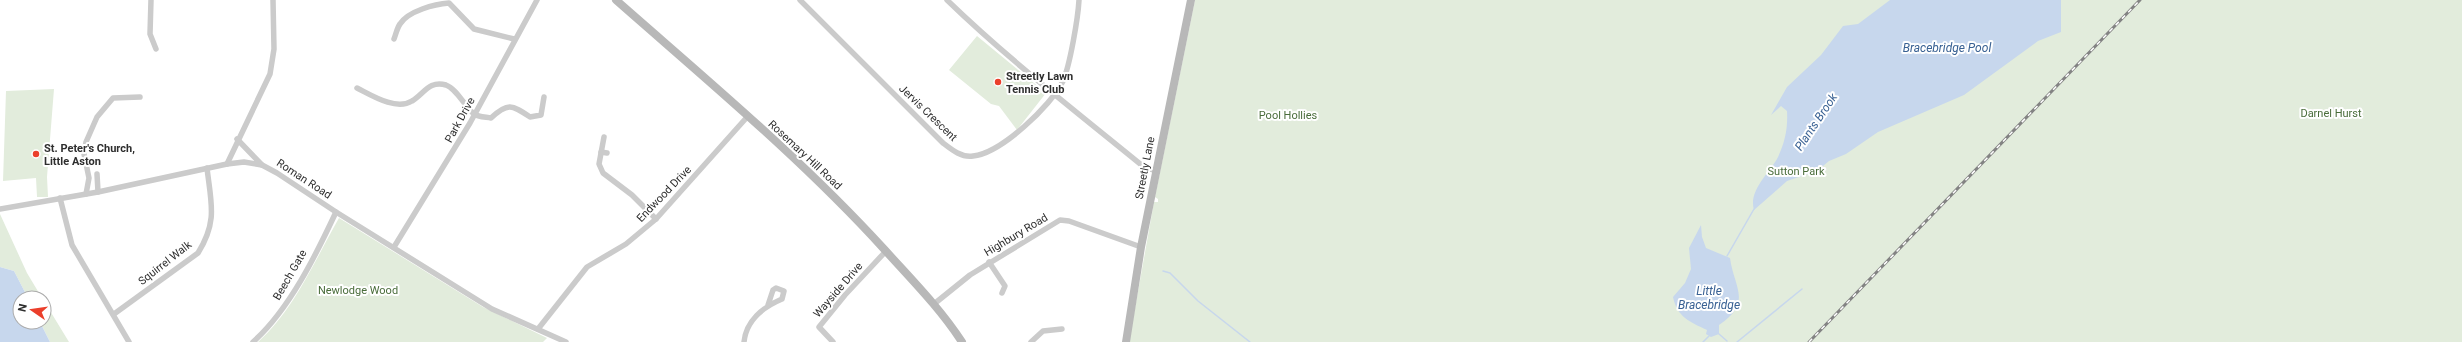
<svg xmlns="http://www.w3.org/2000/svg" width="2462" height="342" font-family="Roboto,sans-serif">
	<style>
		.green { fill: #e2ecdc }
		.water { fill: #c7d7ed }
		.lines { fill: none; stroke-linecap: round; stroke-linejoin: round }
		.stream { stroke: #c7d7ed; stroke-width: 1.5 }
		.street { stroke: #cbcbcb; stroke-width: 5.5 }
		.secondary { stroke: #b8b8b8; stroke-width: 8 }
		.rail-casing { stroke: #838383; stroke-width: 3 }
		.rail { stroke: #fff; stroke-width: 1.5; stroke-dasharray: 4.5; stroke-linecap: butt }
		.poi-dot { fill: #eb3f2b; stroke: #fff; stroke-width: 1.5 }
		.labels { text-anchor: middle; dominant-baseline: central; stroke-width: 4; stroke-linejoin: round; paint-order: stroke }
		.poi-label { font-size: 11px; font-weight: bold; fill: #2e2e2e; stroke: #fff; text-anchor: start }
		.street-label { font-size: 11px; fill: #2e2e2e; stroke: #fff }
		.park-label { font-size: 11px; fill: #496c3a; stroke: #fff }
		.water-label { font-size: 12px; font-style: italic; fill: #396193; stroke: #fff }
	</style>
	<rect width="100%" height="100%" fill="#fff"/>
	<!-- green -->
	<g class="green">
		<path d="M 1195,0 L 2462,0 L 2462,342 L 1129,342 L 1154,202 L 1158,202 L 1158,199 L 1155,197 Z"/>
		<path d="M 977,36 L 1046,93 L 1017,130 L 999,106 L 991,104 L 949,70 Z"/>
		<path d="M 54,89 L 47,177 L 48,197 L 37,197 L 36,178 L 3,181 L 6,91 Z"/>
		<path d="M 0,214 L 27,273 L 42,298 L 28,298 L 14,271 L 0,267 Z"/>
		<path d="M 339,218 L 483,307 L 547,338 L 543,342 L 258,342 C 294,310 315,260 339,218 Z"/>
		<path d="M 44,301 L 69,342 L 50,342 L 40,322 L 44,322 Z"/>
	</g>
	<!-- water -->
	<g class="water">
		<path d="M 1890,0 L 2061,0 L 2061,32 L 2038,41 L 1964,95 L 1878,132 L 1846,154 L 1829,161 L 1817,171 L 1787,181 L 1754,210 C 1748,190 1770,173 1778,157 C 1785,142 1788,128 1787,111 L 1781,106 L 1762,123 L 1771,115 L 1787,87 L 1821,55 L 1843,26 L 1858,24 Z"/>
		<path d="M 1701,225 L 1702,237 L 1706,248 L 1730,258 C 1734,288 1753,302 1719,325 L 1719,334 L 1711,337 L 1706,334 L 1707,330 C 1690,322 1677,317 1673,297 L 1685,283 L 1691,269 L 1689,248 Z"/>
		<path d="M 0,267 L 14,271 L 28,298 L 20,298 L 20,322 L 40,322 L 50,342 L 0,342 Z"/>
	</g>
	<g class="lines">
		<!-- stream -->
		<g class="stream">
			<path d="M 1727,256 L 1754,209"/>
			<path d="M 1163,271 L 1170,273 L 1198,301 L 1250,342"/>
			<path d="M 1719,334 L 1727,341"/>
			<path d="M 1703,342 L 1709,336"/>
			<path d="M 1737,342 L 1802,289"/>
		</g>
		<!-- street -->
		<g class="street">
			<path d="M 151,0 L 150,34 L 156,49"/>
			<path d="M 800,0 L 943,143 C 952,150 962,158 973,156 C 1001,153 1051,106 1063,81 C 1070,65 1078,18 1079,0"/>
			<path d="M 947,0 C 1009,60 1078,113 1144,167 L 1156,171"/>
			<path d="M 394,39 C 396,34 397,28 400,24 C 408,11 435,4 449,3 L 474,29 L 514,39"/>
			<path d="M 357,88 C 371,95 396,111 412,101 C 424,94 429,80 446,85 C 457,89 465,107 474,114 C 478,117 486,117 491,118 C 508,102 512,105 530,117 L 541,115 L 544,97"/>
			<path d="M 604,137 L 599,164 L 603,173 L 632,195 L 656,219"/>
			<path d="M 237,139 L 262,165"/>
			<path d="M 601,152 L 607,153"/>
			<path d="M 227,164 L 270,74 L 274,49 L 273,0"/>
			<path d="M 97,174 L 98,192"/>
			<path d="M 86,194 L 89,178 L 84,154 L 86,142 L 97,117 L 113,98 L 140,97"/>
			<path d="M 60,198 L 72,245 L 129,342"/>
			<path d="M 0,209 L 98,192 L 227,164 L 244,162 L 262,165 L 277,173 L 336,212 L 492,309 L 566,342"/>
			<path d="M 394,247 L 470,123 L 537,0"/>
			<path d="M 989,262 L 1005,286 L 1002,293"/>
			<path d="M 934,304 L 970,275 L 1060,220 L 1069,221 L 1141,247"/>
			<path d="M 114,314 L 198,253 C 218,221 211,203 207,168"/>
			<path d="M 538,329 L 587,267 L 626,244 L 656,219 L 748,116"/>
			<path d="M 253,342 C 289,310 316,255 336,212"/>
			<path d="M 744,342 C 746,321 763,307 782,299 L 784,291 L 776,288 L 773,290 L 768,305"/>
			<path d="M 833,342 L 819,327 L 845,295 L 886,251"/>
			<path d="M 1031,342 L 1043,331 L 1062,329"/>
		</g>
		<!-- secondary -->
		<g class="secondary">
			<path d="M 616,0 C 708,81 802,159 884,249 C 911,279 940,308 962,342"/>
			<path d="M 1126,342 L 1141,247 L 1191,0"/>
		</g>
		<defs>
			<path id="rail" d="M 1809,342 L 2140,0"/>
		</defs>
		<!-- rail casing -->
		<use href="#rail" class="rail-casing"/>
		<!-- rail -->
		<use href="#rail" class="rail"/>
	</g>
	<!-- markers -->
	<g class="poi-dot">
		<circle cx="998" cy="82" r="4"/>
		<circle cx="36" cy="154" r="4"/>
	</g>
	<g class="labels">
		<!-- poi labels -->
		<g class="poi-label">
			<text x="1006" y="76">Streetly Lawn<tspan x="1006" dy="13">Tennis Club</tspan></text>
			<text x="44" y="148">St. Peter's Church,<tspan x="44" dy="13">Little Aston</tspan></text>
		</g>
		<!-- street labels -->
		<g class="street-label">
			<text transform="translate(928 113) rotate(44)">Jervis Crescent</text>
			<text transform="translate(460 120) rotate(-61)">Park Drive</text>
			<text transform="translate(805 155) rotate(43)">Rosemary Hill Road</text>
			<text transform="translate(1145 168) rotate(-79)">Streetly Lane</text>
			<text transform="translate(304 179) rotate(33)">Roman Road</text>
			<text transform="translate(664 194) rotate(-46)">Endwood Drive</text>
			<text transform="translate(1016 235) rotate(-31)">Highbury Road</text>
			<text transform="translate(165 263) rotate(-38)">Squirrel Walk</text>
			<text transform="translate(290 275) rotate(-60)">Beech Gate</text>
			<text transform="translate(838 290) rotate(-49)">Wayside Drive</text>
		</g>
		<!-- park labels -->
		<g class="park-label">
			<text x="2331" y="113">Darnel Hurst</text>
			<text x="1288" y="115">Pool Hollies</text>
			<text x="1796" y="171">Sutton Park</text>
			<text x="358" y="290">Newlodge Wood</text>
		</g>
		<!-- water labels -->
		<g class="water-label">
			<text x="1947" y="48">Bracebridge Pool</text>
			<text transform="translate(1816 122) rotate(-56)">Plants Brook</text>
			<text x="1709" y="291">Little<tspan x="1709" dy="14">Bracebridge</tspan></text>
		</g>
	</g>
	<!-- north arrow -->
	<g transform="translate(32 310) rotate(283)"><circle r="19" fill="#ffffff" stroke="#ababab"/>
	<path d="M0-3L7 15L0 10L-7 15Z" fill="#eb3f2b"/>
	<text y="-6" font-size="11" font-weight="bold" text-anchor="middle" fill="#2e2e2e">N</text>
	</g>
</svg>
